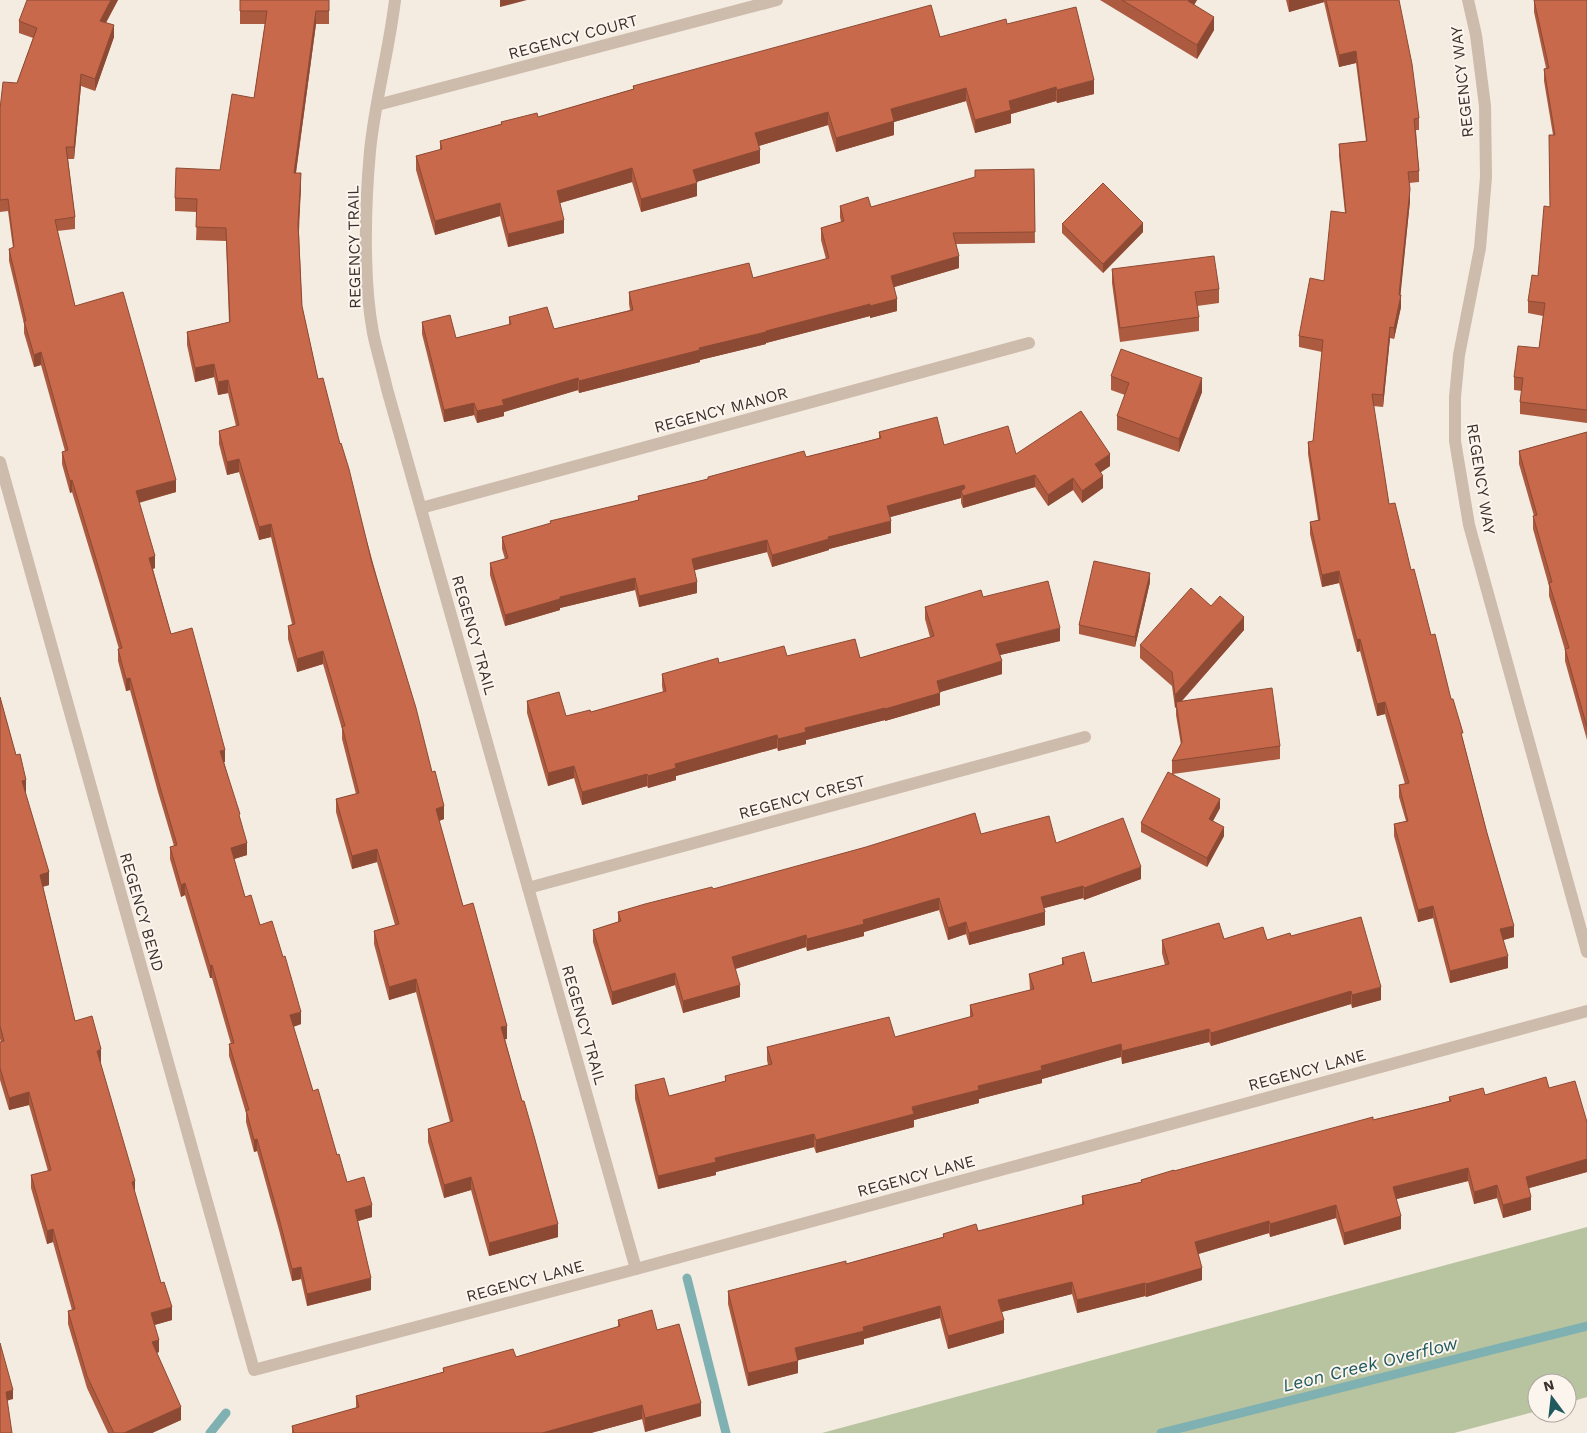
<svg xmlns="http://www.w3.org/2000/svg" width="1587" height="1433" font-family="'Work Sans',sans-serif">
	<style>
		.green { fill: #b8c4a0 }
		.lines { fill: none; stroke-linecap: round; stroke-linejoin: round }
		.stream { stroke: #7fb0b2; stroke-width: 9 }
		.minor { stroke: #cdbbac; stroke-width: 12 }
		.wall { fill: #ac5a40 }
		.shaded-wall { fill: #8c4a34 }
		.building { fill: #c8694b; stroke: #8c4a34 }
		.labels { text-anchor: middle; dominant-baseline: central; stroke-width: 4; stroke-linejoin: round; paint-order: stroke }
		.street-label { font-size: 16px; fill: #3b302b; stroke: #fbf5ee }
		.water-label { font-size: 18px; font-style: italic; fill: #1f5a5e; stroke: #fbf5ee }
	</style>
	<rect width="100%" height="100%" fill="#f4ebe1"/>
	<!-- green -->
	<path class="green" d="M 1587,1227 L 1587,1397 L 1567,1403 L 1567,1383 L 1537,1383 L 1537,1411 L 1454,1433 L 822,1433 Z"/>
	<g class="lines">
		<!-- stream -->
		<g class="stream">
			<path d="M 687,1278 L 726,1433"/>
			<path d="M 210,1433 L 226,1413"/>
			<path d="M 1161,1433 L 1587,1326"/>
		</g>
		<!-- minor -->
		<g class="minor">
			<path d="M 395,0 C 389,51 375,100 370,151 C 365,206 363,279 373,333 C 377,352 383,371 387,389 L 636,1269"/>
			<path d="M 1468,0 L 1476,35 L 1485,106 L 1486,177 L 1480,248 L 1459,355 L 1455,397 L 1455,441 L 1469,525 L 1587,952"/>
			<path d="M 377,105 L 777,0"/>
			<path d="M 0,462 L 254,1370 L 636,1269 L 1587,1011"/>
			<path d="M 421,508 L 1029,343"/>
			<path d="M 528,888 L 1085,737"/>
		</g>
	</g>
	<!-- wall -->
	<g class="wall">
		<path d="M 118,0 L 106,23 L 114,37 L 95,91 L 81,86 L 74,159 L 68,159 L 75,217 L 75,229 L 57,231 L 75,306 L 176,492 L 139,503 L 155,568 L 153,569 L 171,634 L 225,762 L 224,762 L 240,820 L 247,855 L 234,859 L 245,897 L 260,925 L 301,1024 L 293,1027 L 313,1091 L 347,1182 L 372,1217 L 358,1221 L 371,1290 L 307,1306 L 301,1279 L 292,1281 L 279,1230 L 257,1151 L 254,1152 L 246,1122 L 246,1113 L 229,1056 L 229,1044 L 231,1044 L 212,978 L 210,978 L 185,895 L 181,897 L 170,859 L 170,847 L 174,846 L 158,792 L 130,690 L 126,691 L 118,661 L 118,649 L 119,649 L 100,584 L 72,492 L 70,493 L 62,464 L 62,452 L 65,451 L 41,365 L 34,367 L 24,333 L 24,324 L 9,261 L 9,249 L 13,248 L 8,211 L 0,212 L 0,109 L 17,83 L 33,38 L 19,33 L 19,21 Z"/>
		<path d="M 240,0 L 329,0 L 329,24 L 316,24 L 296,173 L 301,186 L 299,232 L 302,306 L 318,379 L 340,444 L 444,819 L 439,821 L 463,906 L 507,1039 L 505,1039 L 558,1237 L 489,1256 L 471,1190 L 444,1198 L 428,1142 L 428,1129 L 450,1122 L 416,992 L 389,1000 L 374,944 L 374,931 L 395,925 L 377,862 L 352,869 L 336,812 L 336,799 L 356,794 L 342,739 L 342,729 L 323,664 L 297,672 L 288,639 L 288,626 L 292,624 L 271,537 L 259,540 L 239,472 L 227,475 L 219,444 L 219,431 L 236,426 L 228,393 L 218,395 L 214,377 L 195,382 L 187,345 L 187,332 L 229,322 L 226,241 L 196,240 L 197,212 L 175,211 L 175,198 L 220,170 L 254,98 L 265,24 L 240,24 Z"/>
		<path d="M 1100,0 L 1197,0 L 1194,5 L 1214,30 L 1197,59 Z"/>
		<path d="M 1286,0 L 1399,0 L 1419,118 L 1419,130 L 1416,130 L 1419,171 L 1419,182 L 1409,183 L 1410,201 L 1400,295 L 1401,307 L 1394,339 L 1390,338 L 1383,407 L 1373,406 L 1389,504 L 1431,635 L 1463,740 L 1514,937 L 1503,940 L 1508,968 L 1450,983 L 1433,918 L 1418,922 L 1394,836 L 1394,824 L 1406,821 L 1399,797 L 1399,785 L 1405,784 L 1385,714 L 1377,716 L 1360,651 L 1357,652 L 1339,583 L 1322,587 L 1310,534 L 1310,522 L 1318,520 L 1308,454 L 1308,442 L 1313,441 L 1322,352 L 1299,347 L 1299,336 L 1324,281 L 1345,213 L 1339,156 L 1339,144 L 1366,141 L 1356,63 L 1339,67 L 1324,2 L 1289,12 Z"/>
		<path d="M 1534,0 L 1587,0 L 1587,423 L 1520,414 L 1520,402 L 1522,391 L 1514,390 L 1514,377 L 1539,348 L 1543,316 L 1528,313 L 1528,301 L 1538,276 L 1550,207 L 1553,135 L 1544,81 L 1544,69 L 1546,68 L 1534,12 Z"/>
		<path d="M 1007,24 L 1094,94 L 1057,103 L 1056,101 L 1011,114 L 1011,123 L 975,133 L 966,101 L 894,122 L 894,135 L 836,152 L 828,125 L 759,146 L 760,163 L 696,182 L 697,196 L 641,212 L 632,182 L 560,203 L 564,233 L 508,247 L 500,216 L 435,235 L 416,170 L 416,156 L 440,150 L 440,141 L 501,124 L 501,122 L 538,117 L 633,89 L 633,86 L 940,37 Z"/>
		<path d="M 1034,169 L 1035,243 L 956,244 L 959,268 L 894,287 L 897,311 L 870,318 L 870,316 L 766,343 L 766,344 L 700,360 L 700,362 L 579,393 L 578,390 L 504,412 L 504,416 L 477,423 L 474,415 L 444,422 L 422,334 L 422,322 L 456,338 L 509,325 L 509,317 L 554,329 L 630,310 L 629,304 L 629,292 L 753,278 L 826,259 L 821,240 L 821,228 L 841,222 L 840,217 L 840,206 L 871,207 Z"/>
		<path d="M 1062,224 L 1143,232 L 1103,273 L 1062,233 Z"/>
		<path d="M 1112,269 L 1219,289 L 1219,303 L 1197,306 L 1199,317 L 1199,331 L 1120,342 L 1112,283 Z"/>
		<path d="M 1111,376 L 1202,392 L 1179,452 L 1117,430 L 1117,416 L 1125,395 L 1111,390 Z"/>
		<path d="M 879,432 L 944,445 L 1016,454 L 1110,466 L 1101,472 L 1103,488 L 1082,503 L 1073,490 L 1048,506 L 1035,487 L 963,508 L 961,503 L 961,498 L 890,517 L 891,533 L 829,549 L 829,550 L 772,567 L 767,552 L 694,570 L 697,593 L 639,607 L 635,590 L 560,608 L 560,610 L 505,626 L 490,575 L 490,563 L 505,559 L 502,549 L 502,537 L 638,500 L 638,496 L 708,479 L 708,477 L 806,457 L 879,438 Z"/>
		<path d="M 1587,432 L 1587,740 L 1565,661 L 1565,650 L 1549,596 L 1549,586 L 1533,529 L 1533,516 L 1534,516 L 1519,464 L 1519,451 Z"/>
		<path d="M 1150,582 L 1135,647 L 1079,634 L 1079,625 Z"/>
		<path d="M 983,597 L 1060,641 L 1000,655 L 1002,674 L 940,692 L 940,705 L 885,721 L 885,720 L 806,740 L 806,744 L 778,751 L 777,748 L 676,776 L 676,780 L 648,788 L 647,786 L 582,805 L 574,778 L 548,786 L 527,713 L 527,701 L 566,716 L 591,712 L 663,692 L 662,686 L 662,674 L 719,663 L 787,656 L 860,658 L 930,637 L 925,619 L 925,607 Z"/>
		<path d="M 1211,606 L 1244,630 L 1182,701 L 1280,746 L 1280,759 L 1173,774 L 1220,808 L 1213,821 L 1224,836 L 1207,867 L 1141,832 L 1141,823 L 1172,774 L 1172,761 L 1181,745 L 1176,715 L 1176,707 L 1175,708 L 1172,686 L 1140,658 L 1140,645 Z"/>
		<path d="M 0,697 L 26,793 L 25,793 L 49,885 L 43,887 L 75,1021 L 101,1062 L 100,1062 L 135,1194 L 172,1320 L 154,1325 L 159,1352 L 157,1353 L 181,1420 L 152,1433 L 108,1433 L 87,1388 L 68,1324 L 68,1311 L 72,1310 L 53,1242 L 47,1244 L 31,1188 L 31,1175 L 48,1171 L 29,1105 L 9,1110 L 0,1080 L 0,1042 L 1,1042 L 0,1039 Z"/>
		<path d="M 981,834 L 1056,843 L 1141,879 L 1084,900 L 1083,898 L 1044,908 L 1045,925 L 969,945 L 966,934 L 948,940 L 939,910 L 864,932 L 864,936 L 807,951 L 806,947 L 735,969 L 740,997 L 683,1013 L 675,985 L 612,1005 L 593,942 L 593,930 L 618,922 L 618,912 L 713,889 Z"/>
		<path d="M 1291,936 L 1381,1000 L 1352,1008 L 1351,1004 L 1211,1046 L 1209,1042 L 1122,1064 L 1121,1057 L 1042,1079 L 1042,1083 L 979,1099 L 979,1103 L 914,1120 L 914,1127 L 816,1153 L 814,1147 L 716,1172 L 716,1175 L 658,1189 L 635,1099 L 635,1085 L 669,1096 L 725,1081 L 725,1076 L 768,1065 L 767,1060 L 767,1047 L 895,1037 L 970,1017 L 970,1005 L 1030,990 L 1029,974 L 1062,965 L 1062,958 L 1092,983 L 1165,965 L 1162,953 L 1162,940 L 1267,940 Z"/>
		<path d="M 1549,1088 L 1587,1122 L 1587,1172 L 1529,1188 L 1531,1210 L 1503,1218 L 1497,1198 L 1474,1204 L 1468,1181 L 1396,1199 L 1401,1229 L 1344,1245 L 1336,1218 L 1270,1237 L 1269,1233 L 1198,1254 L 1202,1280 L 1146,1297 L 1145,1296 L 1077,1313 L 1072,1294 L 1001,1312 L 1004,1333 L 948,1349 L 940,1318 L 864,1339 L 864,1344 L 798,1360 L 798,1373 L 748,1386 L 728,1304 L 728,1291 L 846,1264 L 943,1237 L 943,1234 L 978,1231 L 1082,1205 L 1082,1196 L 1141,1182 L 1141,1180 L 1373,1120 L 1449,1101 L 1449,1097 L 1485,1095 Z"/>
		<path d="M 618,1320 L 657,1330 L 701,1416 L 645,1432 L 642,1419 L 591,1433 L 292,1433 L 292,1426 L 356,1408 L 356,1396 L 443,1372 L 443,1368 L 516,1357 L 618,1327 Z"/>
	</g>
	<!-- shaded-wall -->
	<g class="shaded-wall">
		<path d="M 111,0 L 118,0 L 100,33 L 100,21 Z"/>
		<path d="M 500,0 L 527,0 L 500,7 Z"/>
		<path d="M 1189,0 L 1197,0 L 1188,15 L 1188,1 Z"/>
		<path d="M 1289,0 L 1324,0 L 1324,2 L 1289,12 Z"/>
		<path d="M 316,11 L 316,24 L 294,186 L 294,173 Z"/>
		<path d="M 1214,17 L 1214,30 L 1197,59 L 1197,45 Z"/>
		<path d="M 114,25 L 114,37 L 95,91 L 95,79 Z"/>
		<path d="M 1356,51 L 1356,63 L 1339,67 L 1339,55 Z"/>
		<path d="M 81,74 L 81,86 L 74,159 L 74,147 Z"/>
		<path d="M 1094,80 L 1094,94 L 1057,103 L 1057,90 Z"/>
		<path d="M 1056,87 L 1056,101 L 1011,114 L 1011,123 L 975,133 L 975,120 L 1009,101 Z"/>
		<path d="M 966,88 L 966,101 L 894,122 L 894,135 L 836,152 L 836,138 L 891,109 Z"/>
		<path d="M 828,112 L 828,125 L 755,147 L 755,133 Z"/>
		<path d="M 760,150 L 760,163 L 693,183 L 693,170 Z"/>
		<path d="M 632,168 L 632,182 L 557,204 L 557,191 Z"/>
		<path d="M 301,173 L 301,186 L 298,237 L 298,224 Z"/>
		<path d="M 697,183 L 697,196 L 641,212 L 641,199 Z"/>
		<path d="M 1410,189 L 1410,201 L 1400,300 L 1401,295 L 1401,307 L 1394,339 L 1394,328 L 1399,295 Z"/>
		<path d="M 500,203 L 500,216 L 435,235 L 435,221 Z"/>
		<path d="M 564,220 L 564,233 L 508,247 L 508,234 Z"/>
		<path d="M 1143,223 L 1143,232 L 1103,273 L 1103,264 Z"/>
		<path d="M 959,256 L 959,268 L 891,288 L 891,276 Z"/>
		<path d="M 897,299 L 897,311 L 870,318 L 870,306 Z"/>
		<path d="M 870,304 L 870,316 L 766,343 L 766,344 L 700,360 L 700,362 L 579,393 L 579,381 L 699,348 Z"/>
		<path d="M 1390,327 L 1390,338 L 1383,407 L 1383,395 Z"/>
		<path d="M 41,352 L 41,365 L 34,367 L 34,355 Z"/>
		<path d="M 214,364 L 214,377 L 195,382 L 195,368 Z"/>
		<path d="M 578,378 L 578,390 L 504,412 L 504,416 L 477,423 L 477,411 L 502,400 Z"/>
		<path d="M 1202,378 L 1202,392 L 1179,452 L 1179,439 Z"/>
		<path d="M 228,380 L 228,393 L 218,395 L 218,382 Z"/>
		<path d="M 474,403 L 474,415 L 444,422 L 444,410 Z"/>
		<path d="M 1110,454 L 1110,466 L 1095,476 L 1095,464 Z"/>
		<path d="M 239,459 L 239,472 L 227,475 L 227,462 Z"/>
		<path d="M 1035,475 L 1035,487 L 963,508 L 963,496 L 961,491 L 961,498 L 887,518 L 887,506 L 964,485 L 964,496 Z"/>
		<path d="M 1103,476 L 1103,488 L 1082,503 L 1082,491 Z"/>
		<path d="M 1073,478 L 1073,490 L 1048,506 L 1048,495 Z"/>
		<path d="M 72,480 L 72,492 L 70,493 L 70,481 Z"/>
		<path d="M 176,480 L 176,492 L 136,503 L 136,491 Z"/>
		<path d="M 891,521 L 891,533 L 829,549 L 829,550 L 772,567 L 772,555 L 828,537 Z"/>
		<path d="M 271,524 L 271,537 L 259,540 L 259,527 Z"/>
		<path d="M 767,540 L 767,552 L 692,571 L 692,559 Z"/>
		<path d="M 155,556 L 155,568 L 149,570 L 149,558 Z"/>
		<path d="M 1339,571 L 1339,583 L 1322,587 L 1322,575 Z"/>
		<path d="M 1150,573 L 1150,582 L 1135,647 L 1135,637 Z"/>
		<path d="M 635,578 L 635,590 L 560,608 L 560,610 L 505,626 L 505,615 L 560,597 Z"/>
		<path d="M 697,582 L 697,593 L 639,607 L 639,596 Z"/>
		<path d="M 1244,617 L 1244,630 L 1177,706 L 1176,702 L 1176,707 L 1175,708 L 1175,695 Z"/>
		<path d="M 1060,628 L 1060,641 L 996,656 L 996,644 Z"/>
		<path d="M 1360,639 L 1360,651 L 1357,652 L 1357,640 Z"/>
		<path d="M 323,651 L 323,664 L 297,672 L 297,659 Z"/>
		<path d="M 1002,661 L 1002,674 L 937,693 L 937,681 Z"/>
		<path d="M 130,678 L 130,690 L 126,691 L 126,679 Z"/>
		<path d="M 940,693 L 940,705 L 885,721 L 885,709 Z"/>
		<path d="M 1385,702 L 1385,714 L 1377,716 L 1377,704 Z"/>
		<path d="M 885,708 L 885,720 L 806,740 L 806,744 L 778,751 L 778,739 L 805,728 Z"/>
		<path d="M 777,735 L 777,748 L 676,776 L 676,780 L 648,788 L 648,776 L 675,764 Z"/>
		<path d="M 225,750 L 225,762 L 220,763 L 220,751 Z"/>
		<path d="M 574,766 L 574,778 L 548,786 L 548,773 Z"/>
		<path d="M 647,774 L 647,786 L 582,805 L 582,792 Z"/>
		<path d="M 26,780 L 26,793 L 22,794 L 22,781 Z"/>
		<path d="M 1220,799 L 1220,808 L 1209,828 L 1209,819 Z"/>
		<path d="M 444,806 L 444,819 L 436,822 L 436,809 Z"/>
		<path d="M 1224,827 L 1224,836 L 1207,867 L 1207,858 Z"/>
		<path d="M 247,843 L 247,855 L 231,860 L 231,848 Z"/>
		<path d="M 377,849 L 377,862 L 352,869 L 352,856 Z"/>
		<path d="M 1141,867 L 1141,879 L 1084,900 L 1084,888 Z"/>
		<path d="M 49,872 L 49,885 L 40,887 L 40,875 Z"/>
		<path d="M 185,883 L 185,895 L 181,897 L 181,885 Z"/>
		<path d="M 1083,886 L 1083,898 L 1041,909 L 1041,897 Z"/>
		<path d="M 939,898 L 939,910 L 864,932 L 864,936 L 807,951 L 807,939 L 863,920 Z"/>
		<path d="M 1433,906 L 1433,918 L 1418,922 L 1418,910 Z"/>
		<path d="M 1045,912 L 1045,925 L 969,945 L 969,933 Z"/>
		<path d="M 966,922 L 966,934 L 948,940 L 948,928 Z"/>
		<path d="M 1514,926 L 1514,937 L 1500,941 L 1500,929 Z"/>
		<path d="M 806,935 L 806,947 L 732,970 L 732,957 Z"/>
		<path d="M 1508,956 L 1508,968 L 1450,983 L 1450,971 Z"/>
		<path d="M 212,965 L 212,978 L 210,978 L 210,966 Z"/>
		<path d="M 675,973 L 675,985 L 612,1005 L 612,992 Z"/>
		<path d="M 416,979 L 416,992 L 389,1000 L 389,987 Z"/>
		<path d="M 740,985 L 740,997 L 683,1013 L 683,1001 Z"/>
		<path d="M 1381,987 L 1381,1000 L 1352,1008 L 1352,995 Z"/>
		<path d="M 1351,991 L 1351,1004 L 1211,1046 L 1211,1033 Z"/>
		<path d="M 301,1012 L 301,1024 L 290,1028 L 290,1015 Z"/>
		<path d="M 507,1026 L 507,1039 L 501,1040 L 501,1027 Z"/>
		<path d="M 1209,1029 L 1209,1042 L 1122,1064 L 1122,1051 Z"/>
		<path d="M 1121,1044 L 1121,1057 L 1042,1079 L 1042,1083 L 979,1099 L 979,1103 L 914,1120 L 914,1127 L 816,1153 L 816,1140 L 978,1086 L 1041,1066 Z"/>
		<path d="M 101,1049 L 101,1062 L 97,1063 L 97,1051 Z"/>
		<path d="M 29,1092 L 29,1105 L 9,1110 L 9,1098 Z"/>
		<path d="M 814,1134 L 814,1147 L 716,1172 L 716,1175 L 658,1189 L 658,1176 L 715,1158 Z"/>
		<path d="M 257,1139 L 257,1151 L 254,1152 L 254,1140 Z"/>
		<path d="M 1587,1159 L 1587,1172 L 1526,1189 L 1526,1177 Z"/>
		<path d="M 1468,1168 L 1468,1181 L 1393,1200 L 1393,1187 Z"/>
		<path d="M 471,1177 L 471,1190 L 444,1198 L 444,1185 Z"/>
		<path d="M 135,1181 L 135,1194 L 132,1182 Z"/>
		<path d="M 1497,1185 L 1497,1198 L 1474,1204 L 1474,1192 Z"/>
		<path d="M 1531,1197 L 1531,1210 L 1503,1218 L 1503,1205 Z"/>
		<path d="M 372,1205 L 372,1217 L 355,1222 L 355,1210 Z"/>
		<path d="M 1336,1205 L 1336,1218 L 1270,1237 L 1270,1224 Z"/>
		<path d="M 1401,1216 L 1401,1229 L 1344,1245 L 1344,1233 Z"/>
		<path d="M 1269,1221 L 1269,1233 L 1195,1255 L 1195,1242 Z"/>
		<path d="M 558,1224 L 558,1237 L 489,1256 L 489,1243 Z"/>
		<path d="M 53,1229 L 53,1242 L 47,1244 L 47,1231 Z"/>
		<path d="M 301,1267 L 301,1279 L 292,1281 L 292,1269 Z"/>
		<path d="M 1202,1268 L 1202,1280 L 1146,1297 L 1146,1284 Z"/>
		<path d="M 371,1278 L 371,1290 L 307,1306 L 307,1294 Z"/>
		<path d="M 1072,1282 L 1072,1294 L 998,1313 L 998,1300 Z"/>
		<path d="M 1145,1283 L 1145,1296 L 1077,1313 L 1077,1300 Z"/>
		<path d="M 940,1306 L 940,1318 L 864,1339 L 864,1344 L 795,1361 L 795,1348 L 863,1327 Z"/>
		<path d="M 172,1307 L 172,1320 L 151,1326 L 151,1313 Z"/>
		<path d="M 1004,1320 L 1004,1333 L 948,1349 L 948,1336 Z"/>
		<path d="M 159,1340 L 159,1352 L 152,1354 L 152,1342 Z"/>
		<path d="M 798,1361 L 798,1373 L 748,1386 L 748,1373 Z"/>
		<path d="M 13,1390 L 13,1399 L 6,1401 L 6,1392 Z"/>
		<path d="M 701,1403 L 701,1416 L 645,1432 L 645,1418 Z"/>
		<path d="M 642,1405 L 642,1419 L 591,1433 L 542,1433 Z"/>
		<path d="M 181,1407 L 181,1420 L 152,1433 L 124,1433 Z"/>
	</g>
	<!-- building -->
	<g class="building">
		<path d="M 27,0 L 111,0 L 100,21 L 114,25 L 95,79 L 81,74 L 74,147 L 66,147 L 75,217 L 55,220 L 75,306 L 123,292 L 176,480 L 136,491 L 155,556 L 149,558 L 171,634 L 192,628 L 225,750 L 220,751 L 240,814 L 239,815 L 247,843 L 231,848 L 245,897 L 251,895 L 260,925 L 272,921 L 283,957 L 285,956 L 301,1012 L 290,1015 L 313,1091 L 318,1089 L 337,1155 L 339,1154 L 347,1182 L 364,1177 L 372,1205 L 355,1210 L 371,1278 L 307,1294 L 301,1267 L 292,1269 L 279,1218 L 257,1139 L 254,1140 L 246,1110 L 249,1110 L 229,1044 L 234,1043 L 212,965 L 210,966 L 185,883 L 181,885 L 170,847 L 177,845 L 158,780 L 130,678 L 126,679 L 118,649 L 122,648 L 100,572 L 72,480 L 70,481 L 62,452 L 68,450 L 41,352 L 34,355 L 24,321 L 26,321 L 9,249 L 14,247 L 8,199 L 0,200 L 0,109 L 3,82 L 17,83 L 37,28 L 19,21 Z"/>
		<path d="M 240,0 L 329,0 L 329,11 L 316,11 L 294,173 L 301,173 L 298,224 L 302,306 L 318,379 L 323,378 L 340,444 L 341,443 L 349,469 L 372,563 L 416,708 L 432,772 L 435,771 L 444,806 L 436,809 L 463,906 L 473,903 L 507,1026 L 501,1027 L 522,1101 L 524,1101 L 534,1136 L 558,1224 L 489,1243 L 471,1177 L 444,1185 L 428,1129 L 453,1121 L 416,979 L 389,987 L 374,931 L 399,924 L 377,849 L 352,856 L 336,799 L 359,793 L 342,726 L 345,726 L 323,651 L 297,659 L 288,626 L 295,624 L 271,524 L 259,527 L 239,459 L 227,462 L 219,431 L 239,425 L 228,380 L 218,382 L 214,364 L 195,368 L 187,332 L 230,322 L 226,228 L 196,227 L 197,199 L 175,198 L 176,168 L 220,170 L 232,94 L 254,98 L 267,11 L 240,11 Z"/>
		<path d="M 1122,0 L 1189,0 L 1188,1 L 1214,17 L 1197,45 Z"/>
		<path d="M 1326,0 L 1399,0 L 1412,64 L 1419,118 L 1414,119 L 1419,171 L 1408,172 L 1410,189 L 1399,295 L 1401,295 L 1394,328 L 1390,327 L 1383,395 L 1372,394 L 1389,504 L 1395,503 L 1411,570 L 1414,569 L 1431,635 L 1435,634 L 1451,699 L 1453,699 L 1463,733 L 1461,733 L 1487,833 L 1514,926 L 1500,929 L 1508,956 L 1450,971 L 1433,906 L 1418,910 L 1394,824 L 1408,821 L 1399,785 L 1409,783 L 1385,702 L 1377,704 L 1360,639 L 1357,640 L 1339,571 L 1322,575 L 1310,522 L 1320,520 L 1308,442 L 1313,441 L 1323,340 L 1299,336 L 1310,278 L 1324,281 L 1331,211 L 1346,213 L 1339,144 L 1367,141 L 1356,51 L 1339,55 Z"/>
		<path d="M 1534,0 L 1587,0 L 1587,410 L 1520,402 L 1523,378 L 1514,377 L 1518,346 L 1539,348 L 1545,303 L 1528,301 L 1532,275 L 1538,276 L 1544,206 L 1550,207 L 1549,135 L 1555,135 L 1544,69 L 1549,68 Z"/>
		<path d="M 931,5 L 940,37 L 1006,19 L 1007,24 L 1076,7 L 1094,80 L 1057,90 L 1056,87 L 1009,101 L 1011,110 L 975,120 L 966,88 L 891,109 L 894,121 L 836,138 L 828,112 L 755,133 L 760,150 L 693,170 L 697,183 L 641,199 L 632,168 L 557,191 L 564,220 L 508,234 L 500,203 L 435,221 L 416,156 L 442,149 L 440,141 L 502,124 L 501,122 L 537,113 L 538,117 L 634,89 L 633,86 Z"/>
		<path d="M 1034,169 L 1035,232 L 953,233 L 959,256 L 891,276 L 897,299 L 870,306 L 870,304 L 766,331 L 766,332 L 699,348 L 700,350 L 579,381 L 578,378 L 502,400 L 504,405 L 477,411 L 474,403 L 444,410 L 422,322 L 450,315 L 456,338 L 511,324 L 509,317 L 547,307 L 554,329 L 633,310 L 629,292 L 749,263 L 753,278 L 829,258 L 821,228 L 844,221 L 840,206 L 868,197 L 871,207 L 975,177 L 975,170 Z"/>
		<path d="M 1103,183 L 1143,223 L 1103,264 L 1062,224 Z"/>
		<path d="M 1214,256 L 1219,289 L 1195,292 L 1199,317 L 1120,328 L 1112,269 Z"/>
		<path d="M 1121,349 L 1202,378 L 1179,439 L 1117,416 L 1129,383 L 1111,376 Z"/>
		<path d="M 1081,411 L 1110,454 L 1095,464 L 1103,476 L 1082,491 L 1073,478 L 1048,495 L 1035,475 L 963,496 L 961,491 L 965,488 L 964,485 L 887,506 L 891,521 L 828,537 L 829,539 L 772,555 L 767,540 L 692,559 L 697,582 L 639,596 L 635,578 L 560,597 L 560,599 L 505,615 L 490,563 L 508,558 L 502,537 L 551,523 L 550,521 L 639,500 L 638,496 L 708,479 L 708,477 L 804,451 L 806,457 L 881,438 L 879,432 L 937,417 L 944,445 L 1008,426 L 1016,454 Z"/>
		<path d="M 1587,432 L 1587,727 L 1565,649 L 1569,648 L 1549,583 L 1552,582 L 1533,516 L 1537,515 L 1519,451 Z"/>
		<path d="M 1094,561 L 1150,573 L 1135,637 L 1079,625 Z"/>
		<path d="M 1048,581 L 1060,628 L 996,644 L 1002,661 L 937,681 L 940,693 L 885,709 L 885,708 L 805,728 L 806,732 L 778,739 L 777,735 L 675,764 L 676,768 L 648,776 L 647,774 L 582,792 L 574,766 L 548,773 L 527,701 L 559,692 L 566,716 L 590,710 L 591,712 L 666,691 L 662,674 L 718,658 L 719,663 L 784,646 L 787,656 L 855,639 L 860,658 L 934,636 L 925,607 L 981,590 L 983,597 Z"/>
		<path d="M 1191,588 L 1211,606 L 1220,596 L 1244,617 L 1175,695 L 1172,672 L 1140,645 Z"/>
		<path d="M 1272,688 L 1280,746 L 1172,761 L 1182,742 L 1176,702 Z"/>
		<path d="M 0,697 L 16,755 L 20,754 L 26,780 L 22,781 L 49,872 L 40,875 L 75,1021 L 92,1016 L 101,1049 L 97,1051 L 135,1181 L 132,1182 L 161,1283 L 164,1282 L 172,1307 L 151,1313 L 159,1340 L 152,1342 L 181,1407 L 124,1433 L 114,1433 L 87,1376 L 68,1311 L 75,1309 L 53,1229 L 47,1231 L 31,1175 L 51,1170 L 29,1092 L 9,1098 L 0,1068 L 0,1042 L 4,1041 L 0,1026 Z"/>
		<path d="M 1168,772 L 1220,799 L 1209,819 L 1224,827 L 1207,858 L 1141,823 Z"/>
		<path d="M 975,813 L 981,834 L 1049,816 L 1056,843 L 1123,818 L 1141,867 L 1084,888 L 1083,886 L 1041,897 L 1045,912 L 969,933 L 966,922 L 948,928 L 939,898 L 863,920 L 864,924 L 807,939 L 806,935 L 732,957 L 740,985 L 683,1001 L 675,973 L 612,992 L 593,930 L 621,921 L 618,912 L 645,904 L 712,887 L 713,889 L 866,847 Z"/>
		<path d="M 1361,917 L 1381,987 L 1352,995 L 1351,991 L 1211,1033 L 1209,1029 L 1122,1051 L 1121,1044 L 1041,1066 L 1042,1070 L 978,1086 L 979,1090 L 912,1107 L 914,1114 L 816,1140 L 814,1134 L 715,1158 L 716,1162 L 658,1176 L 635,1085 L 664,1078 L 669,1096 L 726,1081 L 725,1076 L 772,1064 L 767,1047 L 889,1017 L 895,1037 L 973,1016 L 970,1005 L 1034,989 L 1029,974 L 1064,964 L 1062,958 L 1084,952 L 1092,983 L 1169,964 L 1162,940 L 1219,923 L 1224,939 L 1263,927 L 1267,940 L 1290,933 L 1291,936 Z"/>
		<path d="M 1546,1077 L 1549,1088 L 1575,1081 L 1587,1122 L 1587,1159 L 1526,1177 L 1531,1197 L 1503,1205 L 1497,1185 L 1474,1192 L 1468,1168 L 1393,1187 L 1401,1216 L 1344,1233 L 1336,1205 L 1270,1224 L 1269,1221 L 1195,1242 L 1202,1268 L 1146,1284 L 1145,1283 L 1077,1300 L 1072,1282 L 998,1300 L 1004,1320 L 948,1336 L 940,1306 L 863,1327 L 864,1331 L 795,1348 L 798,1361 L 748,1373 L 728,1291 L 846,1261 L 846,1264 L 944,1237 L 943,1234 L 976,1224 L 978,1231 L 1084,1204 L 1082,1196 L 1142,1182 L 1141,1180 L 1174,1170 L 1174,1171 L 1373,1117 L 1373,1120 L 1451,1101 L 1449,1097 L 1483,1088 L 1485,1095 Z"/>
		<path d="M 652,1310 L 657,1330 L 679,1324 L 701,1403 L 645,1418 L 642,1405 L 542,1433 L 294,1433 L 292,1426 L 359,1407 L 356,1396 L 444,1372 L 443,1368 L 513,1349 L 516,1357 L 620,1326 L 618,1320 Z"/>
		<path d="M 0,1343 L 13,1390 L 6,1392 L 12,1433 L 0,1433 Z"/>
	</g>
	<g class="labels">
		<!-- street labels -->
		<g class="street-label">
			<text transform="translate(573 37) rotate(-15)">REGENCY COURT</text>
			<text transform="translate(1462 82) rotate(-96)">REGENCY WAY</text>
			<text transform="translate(354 247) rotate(-91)">REGENCY TRAIL</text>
			<text transform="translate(721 410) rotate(-15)">REGENCY MANOR</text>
			<text transform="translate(1481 479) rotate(81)">REGENCY WAY</text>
			<text transform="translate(474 635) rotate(74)">REGENCY TRAIL</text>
			<text transform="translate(802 797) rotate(-15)">REGENCY CREST</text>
			<text transform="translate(142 912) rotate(74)">REGENCY BEND</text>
			<text transform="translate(584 1025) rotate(74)">REGENCY TRAIL</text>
			<text transform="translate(1307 1070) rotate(-15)">REGENCY LANE</text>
			<text transform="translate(916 1176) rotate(-15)">REGENCY LANE</text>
			<text transform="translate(525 1281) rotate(-15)">REGENCY LANE</text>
		</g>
		<!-- water labels -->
		<g class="water-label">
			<text transform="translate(1370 1364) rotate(-14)">Leon Creek Overflow</text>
		</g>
	</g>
	<!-- north arrow -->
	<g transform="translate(1552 1398) rotate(345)"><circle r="24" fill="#fbf5ee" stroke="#aea6a0"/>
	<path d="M0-4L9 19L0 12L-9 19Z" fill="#1f5a5e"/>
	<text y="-8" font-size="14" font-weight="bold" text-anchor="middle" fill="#3b302b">N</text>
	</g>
</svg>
